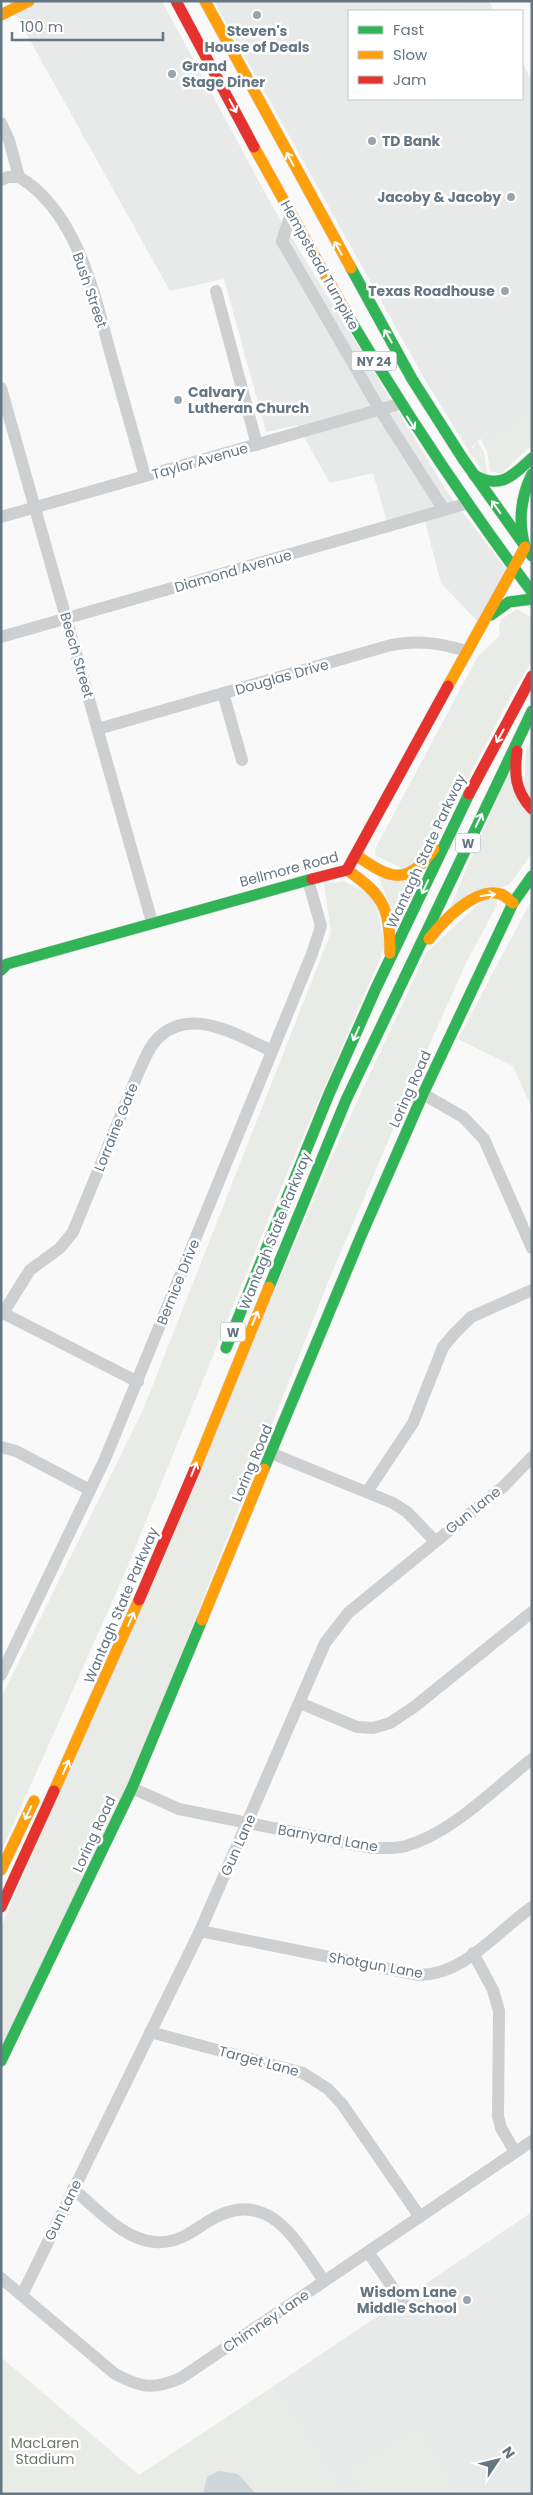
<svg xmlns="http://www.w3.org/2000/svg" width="533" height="2495" font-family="Poppins,sans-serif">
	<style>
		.built { fill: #e8e9e9 }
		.green { fill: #e8ebe6 }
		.water { fill: #ced6d9 }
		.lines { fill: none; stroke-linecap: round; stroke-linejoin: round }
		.fast-casing { stroke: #d5d6d7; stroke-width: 12 }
		.slow-casing { stroke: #d5d6d7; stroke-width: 12 }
		.jam-casing { stroke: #d5d6d7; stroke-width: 12 }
		.street { stroke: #cecfd0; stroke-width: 12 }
		.fast { stroke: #30b455; stroke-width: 11 }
		.slow { stroke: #ff9f0a; stroke-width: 11 }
		.jam { stroke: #e5322d; stroke-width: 11 }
		.oneway { stroke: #fff }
		.poi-dot { fill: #99a4ac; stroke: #fff; stroke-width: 2 }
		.labels { text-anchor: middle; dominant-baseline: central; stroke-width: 5; stroke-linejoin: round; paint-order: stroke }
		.shield { fill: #fff; stroke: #939fa8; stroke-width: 1 }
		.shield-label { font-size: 12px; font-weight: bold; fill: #657683 }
		.poi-label { font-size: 14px; font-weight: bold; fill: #657683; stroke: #fff; text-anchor: start }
		.street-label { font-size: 14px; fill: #657683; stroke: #fff }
		.park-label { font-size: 14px; fill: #687a64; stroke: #fff }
	</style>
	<rect width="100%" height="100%" fill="#f9f9f9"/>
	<!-- built -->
	<g class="built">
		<path d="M 8,1 L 162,1 L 270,202 L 448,493 L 506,569 L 480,624 L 441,583 L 424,518 L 389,530 L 373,473 L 330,483 L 297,425 L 266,432 L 224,279 L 170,291 Z"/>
		<path d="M 214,1 L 489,1 L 494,11 L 349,11 L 349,99 L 522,99 L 522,62 L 532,81 L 532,416 L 486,446 L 482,439 L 477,441 L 472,447 L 473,458 L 424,378 Z"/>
		<path d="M 532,2212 L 532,2494 L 340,2494 L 271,2388 Z"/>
	</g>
	<!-- green -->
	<g class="green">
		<path d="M 390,1 L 474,1 L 474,2 L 391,6 Z"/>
		<path d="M 532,416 L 532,445 L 501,474 L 490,471 L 487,451 L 480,439 L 487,445 Z"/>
		<path d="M 477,441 L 484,452 L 487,473 L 483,474 L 471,452 Z"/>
		<path d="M 517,609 L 532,618 L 532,661 L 514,690 L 428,856 L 405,870 L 375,855 L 375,849 L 478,656 L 500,635 L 499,628 L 501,619 Z"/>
		<path d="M 532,738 L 532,801 L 524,792 L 526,751 Z"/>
		<path d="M 511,766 L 532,813 L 532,853 L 510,884 L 450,907 Z"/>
		<path d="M 378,876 L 418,878 L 400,930 Z"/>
		<path d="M 344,881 L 375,897 L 385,947 L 283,1183 L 127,1568 L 1,1852 L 1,1698 L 143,1410 L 331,932 L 324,884 Z"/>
		<path d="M 485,898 L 497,900 L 497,905 L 467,961 L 423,1059 L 329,1280 L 128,1789 L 1,2053 L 1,1927 L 341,1136 L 426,953 Z"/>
		<path d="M 532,899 L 532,1109 L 513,1066 L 458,1039 Z"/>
		<path d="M 1,2357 L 139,2475 L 271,2388 L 340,2494 L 1,2494 Z"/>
		<path d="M 420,2432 L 455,2494 L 365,2494 L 352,2470 Z"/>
	</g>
	<!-- water -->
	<path class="water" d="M 218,2471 L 238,2474 L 256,2494 L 203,2494 L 207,2477 Z"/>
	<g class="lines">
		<defs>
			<g id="fast">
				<path d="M 351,268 L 412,379 L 463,459 L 532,556"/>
				<path d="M 348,316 C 405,412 465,503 532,592"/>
				<path d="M 474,475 C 501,490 512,476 532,458"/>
				<path d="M 525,547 C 518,521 520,498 532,474"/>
				<path d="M 491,615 L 509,602 L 532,599"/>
				<path d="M 1,970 L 7,964 L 312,879"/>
				<path d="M 269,1287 L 346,1100 L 532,711"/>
				<path d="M 226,1348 L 329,1094 L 376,988 L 469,794"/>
				<path d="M 264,1469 L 361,1236 L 423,1094 L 513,903 L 532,876"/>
				<path d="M 1,2061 L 132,1788 L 202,1620"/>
			</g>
			<g id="slow">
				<path d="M 205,1 L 351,268"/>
				<path d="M 1,15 L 29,1"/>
				<path d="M 254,147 L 348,316"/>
				<path d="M 448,686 L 525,547"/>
				<path d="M 356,855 C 390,879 407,887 434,849"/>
				<path d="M 347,870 C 384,895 390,909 390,953"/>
				<path d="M 429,939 C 443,921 475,887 500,894 C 505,895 509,900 513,903"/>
				<path d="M 195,1469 L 269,1287"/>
				<path d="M 202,1620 L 264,1469"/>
				<path d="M 54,1791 L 139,1600"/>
				<path d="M 1,1870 L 34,1801"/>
			</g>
			<g id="jam">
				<path d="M 176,1 L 254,147"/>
				<path d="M 517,751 C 514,774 515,791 532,809"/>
				<path d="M 469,794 L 532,676"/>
				<path d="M 312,879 L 347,870 L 448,686"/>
				<path d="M 139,1600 L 195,1469"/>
				<path d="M 1,1907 L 54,1791"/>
			</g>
		</defs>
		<!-- fast casing -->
		<use href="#fast" class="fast-casing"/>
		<!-- slow casing -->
		<use href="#slow" class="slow-casing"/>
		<!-- jam casing -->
		<use href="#jam" class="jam-casing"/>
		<!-- street -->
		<g class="street">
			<path d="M 1,123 L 9,140 L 19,177 C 78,212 95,297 112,359 C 123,398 134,437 145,476"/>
			<path d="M 1,180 L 8,177 L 19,177"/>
			<path d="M 291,214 L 282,241 L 380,410 L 444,510"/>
			<path d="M 216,291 L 257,445"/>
			<path d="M 1,388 L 152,922"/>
			<path d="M 1,517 L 399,404"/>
			<path d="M 1,637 L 465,504"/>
			<path d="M 223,693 L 242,760"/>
			<path d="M 98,729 L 391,645 C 421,640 438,643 467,651"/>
			<path d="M 423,1094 L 463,1117 L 484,1139 L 532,1248"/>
			<path d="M 1,1312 L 138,1382"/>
			<path d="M 3,1313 L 30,1270 L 60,1248 L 73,1232 L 139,1071 C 145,1059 149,1046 159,1037 C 192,1006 239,1036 272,1051"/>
			<path d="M 1,1447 L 16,1451 L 90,1490"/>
			<path d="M 273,1454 L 393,1503 L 407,1512 L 435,1541"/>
			<path d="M 367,1492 L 413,1423 L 443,1347 L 455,1333 L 471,1317 L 532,1290"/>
			<path d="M 1,1675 L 105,1459 L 312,954 L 321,926 L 308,880"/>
			<path d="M 300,1703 L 357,1727 L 373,1728 L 390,1723 L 414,1707 L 532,1612"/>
			<path d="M 132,1788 L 179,1809 L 372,1848 C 383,1848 395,1849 406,1846 C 452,1833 495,1788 532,1759"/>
			<path d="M 200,1931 L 419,1975 C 465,1975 497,1931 532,1907"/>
			<path d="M 473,1953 L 493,1990 L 499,2011 L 498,2116 L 501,2128 L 515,2152"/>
			<path d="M 150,2032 L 303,2073 L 328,2089 L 342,2104 L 420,2217"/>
			<path d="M 73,2189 C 97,2208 123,2240 155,2242 C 175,2244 191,2233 207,2222 C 267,2184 295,2239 324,2281"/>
			<path d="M 368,2252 L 404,2304"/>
			<path d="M 1,2278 L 115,2374 C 142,2388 153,2390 181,2378 L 532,2141"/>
			<path d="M 22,2295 L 200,1931 L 325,1643 L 348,1613 L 504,1486 L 532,1457"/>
		</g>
		<!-- fast -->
		<use href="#fast" class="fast"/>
		<!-- slow -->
		<use href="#slow" class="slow"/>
		<!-- jam -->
		<use href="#jam" class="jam"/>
	</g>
	<!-- one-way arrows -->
	<defs><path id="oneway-shaft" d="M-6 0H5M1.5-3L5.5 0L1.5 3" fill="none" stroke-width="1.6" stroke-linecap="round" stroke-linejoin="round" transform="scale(1.25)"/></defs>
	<g class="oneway">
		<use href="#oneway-shaft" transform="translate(233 106) rotate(62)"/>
		<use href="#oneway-shaft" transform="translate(290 159) rotate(-118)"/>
		<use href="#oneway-shaft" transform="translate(338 248) rotate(-119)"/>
		<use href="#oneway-shaft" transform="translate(388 336) rotate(-120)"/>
		<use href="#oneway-shaft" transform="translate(411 423) rotate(58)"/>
		<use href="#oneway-shaft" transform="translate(496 507) rotate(-125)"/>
		<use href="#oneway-shaft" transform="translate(500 736) rotate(119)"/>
		<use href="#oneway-shaft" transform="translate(479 820) rotate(-64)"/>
		<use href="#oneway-shaft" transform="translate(425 887) rotate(115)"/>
		<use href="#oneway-shaft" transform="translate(488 895) rotate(-7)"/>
		<use href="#oneway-shaft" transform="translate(356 1034) rotate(114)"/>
		<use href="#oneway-shaft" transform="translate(255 1318) rotate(-68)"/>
		<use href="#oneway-shaft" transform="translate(194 1469) rotate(-68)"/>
		<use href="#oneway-shaft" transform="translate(131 1619) rotate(-67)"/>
		<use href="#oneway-shaft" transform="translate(66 1767) rotate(-66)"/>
		<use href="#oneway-shaft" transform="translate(28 1813) rotate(115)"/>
	</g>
	<!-- markers -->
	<g class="poi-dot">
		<circle cx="257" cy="15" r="5"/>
		<circle cx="172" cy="74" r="5"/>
		<circle cx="372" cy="141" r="5"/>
		<circle cx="511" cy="197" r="5"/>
		<circle cx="505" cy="291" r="5"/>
		<circle cx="178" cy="400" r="5"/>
		<circle cx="467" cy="2300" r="5"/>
	</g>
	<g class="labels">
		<!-- shield labels -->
		<g class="shield">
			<rect x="351.5" y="351.5" width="45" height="19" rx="4"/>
			<rect x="455.5" y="833.5" width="25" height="19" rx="4"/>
			<rect x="220.5" y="1322.5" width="25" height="19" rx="4"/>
		</g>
		<g class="shield-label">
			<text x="374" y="361">NY 24</text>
			<text x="468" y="843">W</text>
			<text x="233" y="1332">W</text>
		</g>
		<!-- poi labels -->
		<g class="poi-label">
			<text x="257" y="31" text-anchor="middle">Steven's<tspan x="257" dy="16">House of Deals</tspan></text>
			<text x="182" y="66">Grand<tspan x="182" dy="16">Stage Diner</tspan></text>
			<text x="382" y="141">TD Bank</text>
			<text x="501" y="197" text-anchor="end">Jacoby &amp; Jacoby</text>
			<text x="495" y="291" text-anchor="end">Texas Roadhouse</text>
			<text x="188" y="392">Calvary<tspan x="188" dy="16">Lutheran Church</tspan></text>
			<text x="457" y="2292" text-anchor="end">Wisdom Lane<tspan x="457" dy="16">Middle School</tspan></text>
		</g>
		<!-- street labels -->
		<g class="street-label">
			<text transform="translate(320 265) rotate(61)">Hempstead Turnpike</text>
			<text transform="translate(90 290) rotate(71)">Bush Street</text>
			<text transform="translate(200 461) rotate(-16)">Taylor Avenue</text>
			<text transform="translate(233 571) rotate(-16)">Diamond Avenue</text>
			<text transform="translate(77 655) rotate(74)">Beech Street</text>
			<text transform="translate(282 677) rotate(-16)">Douglas Drive</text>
			<text transform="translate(426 851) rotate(-65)">Wantagh State Parkway</text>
			<text transform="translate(289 869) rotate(-15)">Bellmore Road</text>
			<text transform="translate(410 1089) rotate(-66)">Loring Road</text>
			<text transform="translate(116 1127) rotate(-68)">Lorraine Gate</text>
			<text transform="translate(275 1231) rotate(-68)">Wantagh State Parkway</text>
			<text transform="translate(178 1282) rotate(-68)">Bernice Drive</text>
			<text transform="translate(252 1463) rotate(-67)">Loring Road</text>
			<text transform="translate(473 1510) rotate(-39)">Gun Lane</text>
			<text transform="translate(121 1605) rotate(-67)">Wantagh State Parkway</text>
			<text transform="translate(94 1834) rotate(-65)">Loring Road</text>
			<text transform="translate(328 1838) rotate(10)">Barnyard Lane</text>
			<text transform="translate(238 1845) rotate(-66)">Gun Lane</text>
			<text transform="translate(376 1965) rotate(10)">Shotgun Lane</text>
			<text transform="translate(259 2061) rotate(15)">Target Lane</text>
			<text transform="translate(63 2210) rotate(-64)">Gun Lane</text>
			<text transform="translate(266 2321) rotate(-34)">Chimney Lane</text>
		</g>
		<!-- park labels -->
		<g class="park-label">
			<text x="45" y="2443">MacLaren<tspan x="45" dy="16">Stadium</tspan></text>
		</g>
	</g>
	<!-- border -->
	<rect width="533" height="2495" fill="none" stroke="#657683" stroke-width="5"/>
	<!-- legend -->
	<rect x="348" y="10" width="175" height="90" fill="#ffffff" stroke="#c1c8cd"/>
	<rect x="358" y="26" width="25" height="8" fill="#30b455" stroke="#c1c8cd"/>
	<text x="393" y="35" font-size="15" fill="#657683">Fast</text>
	<rect x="358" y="51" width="25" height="8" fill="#ff9f0a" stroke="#c1c8cd"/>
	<text x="393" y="60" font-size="15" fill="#657683">Slow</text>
	<rect x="358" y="76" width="25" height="8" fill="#e5322d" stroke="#c1c8cd"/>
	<text x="393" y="85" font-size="15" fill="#657683">Jam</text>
	<!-- north arrow -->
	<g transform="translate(498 2460) rotate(55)" stroke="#ffffff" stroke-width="4" paint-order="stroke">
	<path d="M0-4L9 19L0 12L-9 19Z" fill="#657683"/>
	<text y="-8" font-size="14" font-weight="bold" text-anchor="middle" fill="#657683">N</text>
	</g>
	<!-- scale -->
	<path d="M12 32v8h151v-8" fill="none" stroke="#657683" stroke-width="2.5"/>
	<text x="20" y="32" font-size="15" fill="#657683" stroke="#ffffff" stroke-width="4" paint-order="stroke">100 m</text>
</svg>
